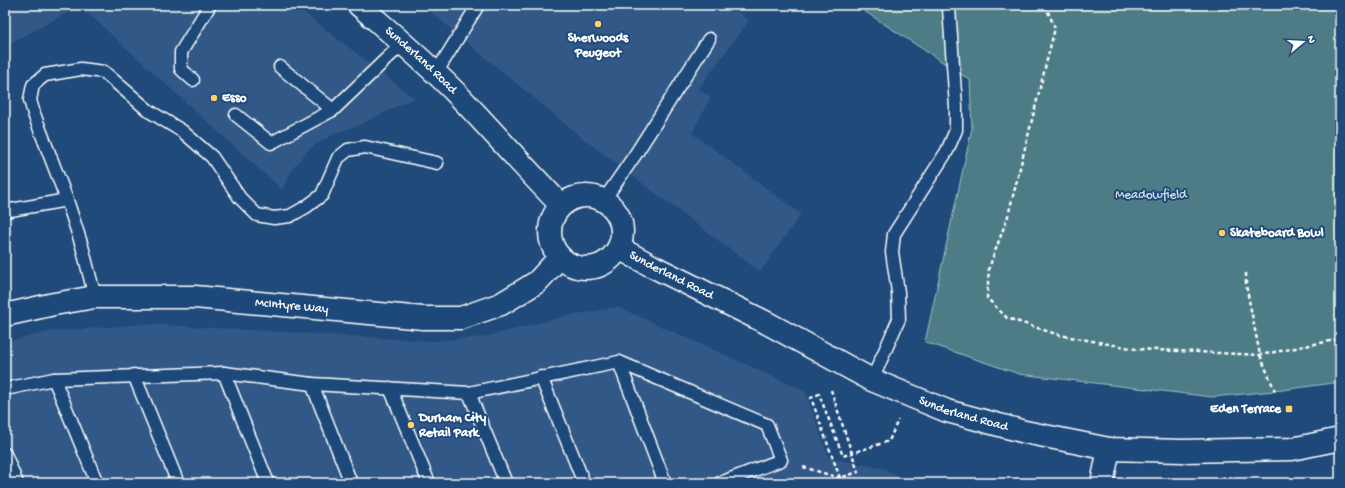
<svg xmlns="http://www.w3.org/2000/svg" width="1345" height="488" font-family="'Gochi Hand',sans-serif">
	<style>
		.built { fill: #305988 }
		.green { fill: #4d7c86; stroke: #a6bec2 }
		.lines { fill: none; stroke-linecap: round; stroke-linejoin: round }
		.service-casing { stroke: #fff; stroke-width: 15 }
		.minor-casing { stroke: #fff; stroke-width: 25 }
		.tertiary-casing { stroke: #fff; stroke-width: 25 }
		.path { stroke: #fff; stroke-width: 2.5; stroke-dasharray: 4 3; stroke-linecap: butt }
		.service { stroke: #1f4a7a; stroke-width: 12 }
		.minor { stroke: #1f4a7a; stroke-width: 22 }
		.tertiary { stroke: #1f4a7a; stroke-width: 22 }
		.poi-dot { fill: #ffd166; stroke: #1f4a7a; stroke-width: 1.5 }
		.labels { text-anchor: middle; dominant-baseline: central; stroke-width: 4; stroke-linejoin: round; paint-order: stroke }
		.poi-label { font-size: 13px; font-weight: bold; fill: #fff; stroke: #1f4a7a; text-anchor: start }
		.street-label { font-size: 13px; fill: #fff; stroke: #1f4a7a }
		.park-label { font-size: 13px; fill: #d2dee1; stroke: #1f4a7a }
	</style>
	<rect width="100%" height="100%" fill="#1f4a7a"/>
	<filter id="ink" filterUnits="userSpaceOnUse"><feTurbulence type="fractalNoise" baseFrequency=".025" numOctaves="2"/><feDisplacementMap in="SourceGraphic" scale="8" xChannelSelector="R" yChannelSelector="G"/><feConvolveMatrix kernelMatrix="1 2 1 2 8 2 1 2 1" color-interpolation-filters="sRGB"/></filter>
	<g filter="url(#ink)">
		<!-- built -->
		<g class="built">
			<path d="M 5,5 L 294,5 L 414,98 L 359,125 L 334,134 L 310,148 L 293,168 L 282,190 L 80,6 L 5,46 Z"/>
			<path d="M 422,5 L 729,5 L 749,21 L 698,89 L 711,97 L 692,133 L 801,214 L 760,272 L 581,137 Z"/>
			<path d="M 618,307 L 805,391 L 829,458 L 886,469 L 905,483 L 5,483 L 5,342 L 54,331 L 146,324 L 433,341 L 484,337 L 566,316 Z"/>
		</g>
		<!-- green -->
		<path class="green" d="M 855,5 L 1340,5 L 1340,382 L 1275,391 L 1212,397 L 1019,374 L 925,342 L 972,128 L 970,80 Z"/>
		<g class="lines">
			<defs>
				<g id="service">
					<path d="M 280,67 L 333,110 L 403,43"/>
					<path d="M 436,73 L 478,5"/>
					<path d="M 193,80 L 181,69 L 181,52 L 210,5"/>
					<path d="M 236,115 L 271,143 L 333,110"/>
					<path d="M 604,200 L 635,155 L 709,39"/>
					<path d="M 5,211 L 67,200"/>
					<path d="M 95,297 L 82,246 L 67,200 L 34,114 L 30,100 L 33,85 L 45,75 L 81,69 L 104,72 L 149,111 L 182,131 L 212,157 L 240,198 L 257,215 L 274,218 L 290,216 L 306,207 L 322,195 L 338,158 L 348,150 L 365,147 L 437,163"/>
					<path d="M 619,362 L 767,425 L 781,460 L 720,483"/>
					<path d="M 224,373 L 268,483"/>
					<path d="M 134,375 L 178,483"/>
					<path d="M 541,377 L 584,483"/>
					<path d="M 54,379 L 97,483"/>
					<path d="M 872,380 L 899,319 L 898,292 L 892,252 L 894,234 L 947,151 L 956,130 L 956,107 L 949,8 L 951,5"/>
					<path d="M 312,384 L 351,483"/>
					<path d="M 390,388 L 429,483"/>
					<path d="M 5,389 L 54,379 L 224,373 L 312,384 L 469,393 L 619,362 L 665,483"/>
					<path d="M 469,393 L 506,483"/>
					<path d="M 5,454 L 17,483"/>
				</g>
				<g id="minor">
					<path id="s1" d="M 5,315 L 54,304 L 95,297 L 195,297 L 423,318 L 461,318 L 501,304 L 537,282 L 560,257"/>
					<path d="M 1102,483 L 1109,449"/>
				</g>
				<g id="tertiary">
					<path id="s2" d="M 359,5 C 392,34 426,62 457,94 C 492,130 525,169 561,205"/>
					<circle cx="586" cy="232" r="36"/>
					<path id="s3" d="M 619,248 L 652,266 L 767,323 L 872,380 L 947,411 L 1025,432 L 1109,449 L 1182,451 L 1292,449 L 1340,439"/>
				</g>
			</defs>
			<!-- service casing -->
			<use href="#service" class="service-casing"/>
			<!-- minor casing -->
			<use href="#minor" class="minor-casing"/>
			<!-- tertiary casing -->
			<use href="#tertiary" class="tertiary-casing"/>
			<!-- path -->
			<g class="path">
				<path d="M 1045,5 L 1055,28 L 1008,216 L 989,268 L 987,298 L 1007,318 L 1059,335 L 1136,349 L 1260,355 L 1340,339"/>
				<path d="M 1246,273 L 1246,285 L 1260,355 L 1275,391"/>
				<path d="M 803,467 L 840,478 L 858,472 L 831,390"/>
				<path d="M 840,478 L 811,398 L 819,394 L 843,456 L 889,441 L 898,420"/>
			</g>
			<!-- service -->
			<use href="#service" class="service"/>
			<!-- minor -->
			<use href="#minor" class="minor"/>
			<!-- tertiary -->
			<use href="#tertiary" class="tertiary"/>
		</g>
	</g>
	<!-- markers -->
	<g class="poi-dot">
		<circle cx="598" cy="24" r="4"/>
		<circle cx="214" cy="98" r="4"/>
		<circle cx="1222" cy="233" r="4"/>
		<rect x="1285" y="405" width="8" height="8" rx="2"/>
		<circle cx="411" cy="425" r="4"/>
	</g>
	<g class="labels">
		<!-- poi labels -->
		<g class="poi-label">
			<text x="598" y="38" text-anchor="middle">Sherwoods<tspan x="598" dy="15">Peugeot</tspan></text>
			<text x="222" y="98">Esso</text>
			<text x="1230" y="233">Skateboard Bowl</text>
			<text x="1281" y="409" text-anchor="end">Eden Terrace</text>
			<text x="419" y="418">Durham City<tspan x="419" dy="15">Retail Park</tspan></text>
		</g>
		<!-- street labels -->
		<g class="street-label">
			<text stroke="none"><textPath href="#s2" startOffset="83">Sunderland Road</textPath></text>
			<text stroke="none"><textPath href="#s3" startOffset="59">Sunderland Road</textPath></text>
			<text stroke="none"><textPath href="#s1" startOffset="289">McIntyre Way</textPath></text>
			<text stroke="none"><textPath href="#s3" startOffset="383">Sunderland Road</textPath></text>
		</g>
		<!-- park labels -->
		<g class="park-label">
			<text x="1151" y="195">Meadowfield</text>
		</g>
	</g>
	<!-- margin -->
	<rect width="1345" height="488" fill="none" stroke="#1f4a7a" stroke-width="20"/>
	<rect x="10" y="10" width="1325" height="468" fill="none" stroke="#fff" stroke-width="1.5" filter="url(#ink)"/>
	<!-- north arrow -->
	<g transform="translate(1303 42) rotate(72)" stroke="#1f4a7a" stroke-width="3" paint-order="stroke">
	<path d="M0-3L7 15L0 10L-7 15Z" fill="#ffffff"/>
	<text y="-6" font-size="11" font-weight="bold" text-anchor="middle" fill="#ffffff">N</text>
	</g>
</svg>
